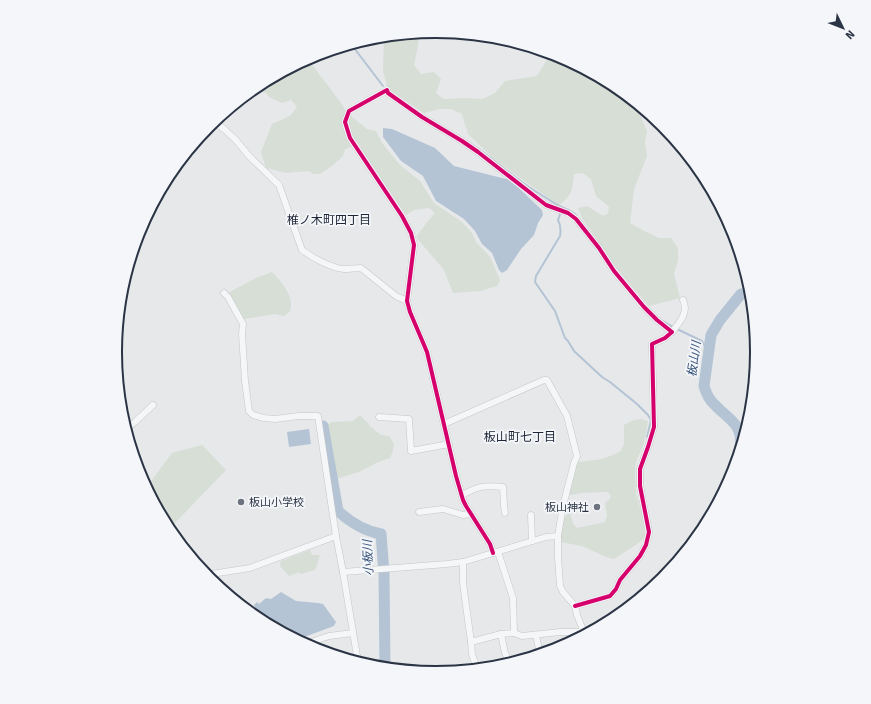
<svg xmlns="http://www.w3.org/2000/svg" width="871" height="704" font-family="'Fira Sans','Noto Sans JP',sans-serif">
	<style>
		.green { fill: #d6ded6 }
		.water { fill: #b4c4d5 }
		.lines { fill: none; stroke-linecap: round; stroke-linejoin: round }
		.stream { stroke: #b4c4d5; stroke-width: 2 }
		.river { stroke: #b4c4d5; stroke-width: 11 }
		.minor-casing { stroke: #c4c6c8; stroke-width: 7 }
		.minor { stroke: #f5f6f7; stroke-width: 6 }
		.cycleway-casing { stroke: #f4f6f9; stroke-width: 6 }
		.cycleway { stroke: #d6006c; stroke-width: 4 }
		.poi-dot { fill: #6c737f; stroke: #f4f6f9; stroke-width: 1.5 }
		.labels { text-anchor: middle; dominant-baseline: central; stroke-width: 3.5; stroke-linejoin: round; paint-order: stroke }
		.poi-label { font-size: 11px; fill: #2b3445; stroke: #f4f6f9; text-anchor: start }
		.neighbourhood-label { font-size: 12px; fill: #1d2536; stroke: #f4f6f9 }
		.water-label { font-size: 12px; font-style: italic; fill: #34527a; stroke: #f4f6f9 }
		.rim { fill: none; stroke: #2b3445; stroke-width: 2 }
	</style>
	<rect width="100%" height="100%" fill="#e6e8ea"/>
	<!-- green -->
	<g class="green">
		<path d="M 419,33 L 418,46 L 414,65 L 421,74 L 434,72 L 441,79 L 436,93 L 444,99 L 464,98 L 482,99 L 495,93 L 505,81 L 537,76 L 551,53 L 559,56 L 614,85 L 635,103 L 647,131 L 645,143 L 647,156 L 634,189 L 630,223 L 644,231 L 659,238 L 671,238 L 678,248 L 678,260 L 674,274 L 680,298 L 649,306 L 617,269 L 582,218 L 578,208 L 587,206 L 603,216 L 608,213 L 609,207 L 596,196 L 591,179 L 583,173 L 574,174 C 572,190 573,195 559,205 L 520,178 L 492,157 L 468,134 L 462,114 L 451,109 L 440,109 L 424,113 L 388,89 L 383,71 L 384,36 Z"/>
		<path d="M 307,58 L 341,103 L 346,112 L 367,129 L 376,131 L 382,143 L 399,164 L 420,181 L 434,203 L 462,222 L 472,233 L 476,242 L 490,257 L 500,280 L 497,286 L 480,291 L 453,293 L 444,270 L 416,237 L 428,221 L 435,213 L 429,208 L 414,210 L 406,215 L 361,151 L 351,147 L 345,149 L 343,156 L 332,166 L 320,174 L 313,174 L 309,171 L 286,173 L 266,168 L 261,152 L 272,124 L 290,116 L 297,107 L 291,100 L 282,103 L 269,97 L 266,93 L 252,89 L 257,85 Z"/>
		<path d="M 272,272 C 280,280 297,299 289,312 C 288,313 286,314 284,316 L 275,314 L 244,319 L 228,293 L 256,278 Z"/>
		<path d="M 360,415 L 371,427 L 381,435 L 389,436 L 394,444 L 393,451 L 390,458 L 378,462 L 359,472 L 333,480 L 324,426 L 332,422 L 353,421 Z"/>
		<path d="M 641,419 L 648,421 L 644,443 L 636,462 L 635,471 L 636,494 L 644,520 L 645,537 L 637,544 L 614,559 L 606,557 L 582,546 L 561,542 L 560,540 C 562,531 561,517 570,513 L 573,524 L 577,528 L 605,522 L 607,516 L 605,503 L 609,500 L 611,496 L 608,492 L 580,493 L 571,495 L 569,493 L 576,466 L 578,462 L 602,459 L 620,452 L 624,444 L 624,425 L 634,420 Z"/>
		<path d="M 202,445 L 226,470 L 168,530 L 146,488 L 172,453 Z"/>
		<path d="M 310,550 L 312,555 L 320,555 L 315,570 L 300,574 L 299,572 L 289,576 L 280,566 L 281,561 Z"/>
	</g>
	<!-- water -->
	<g class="water">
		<path d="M 383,128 L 392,129 L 435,148 L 454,166 L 510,180 L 542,210 L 543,215 L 538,223 L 534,235 L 521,249 L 507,270 L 502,273 L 499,270 L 492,253 L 482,244 L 475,231 L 464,219 L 436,201 L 423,176 L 401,161 L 383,137 Z"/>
		<path d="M 309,429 L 311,444 L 289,447 L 287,432 Z"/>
		<path d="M 281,592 L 296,601 L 318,603 L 323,604 L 336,622 L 334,626 L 296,640 L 259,620 L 254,605 L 257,602 L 259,604 L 266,598 L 271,599 Z"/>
	</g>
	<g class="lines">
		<!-- stream -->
		<g class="stream">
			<path d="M 351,44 L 383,86"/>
			<path d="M 465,140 C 490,155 511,176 535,191 C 542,195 549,200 556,204 C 563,209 571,209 577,216"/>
			<path d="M 560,214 L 558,220 C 561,225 561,230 560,236 L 536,276 L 535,282 L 555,311 L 565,338 L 568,341 L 574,351 L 602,377 L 610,382 L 637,404 L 648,415 L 651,420 L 647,437"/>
			<path d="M 663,321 L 673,327"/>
			<path d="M 677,329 L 702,341 L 707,350 L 707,362"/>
		</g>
		<!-- river -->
		<g class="river">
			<path d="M 323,426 L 338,511 C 350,522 365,531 381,534 L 384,573 L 385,668"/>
			<path d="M 740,449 C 744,424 729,420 715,405 C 709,400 706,393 704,386 L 711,335 L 720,320 L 741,294"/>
		</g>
		<defs>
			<g id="minor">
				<path d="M 213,121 L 224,129 L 235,139 L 249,156 L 279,185 L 302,250 C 313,258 331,268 344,269 C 350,269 355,268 361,268 L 396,296 L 407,301"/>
				<path d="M 224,293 L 228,297 L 243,324 L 242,334 L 245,381 L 249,411 L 253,415 L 264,418 L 275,419 L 299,416 L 318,416 L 336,536 L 343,572 L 358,662"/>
				<path d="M 672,332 C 680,322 689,312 683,300"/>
				<path d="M 379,417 L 409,419 L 411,451 L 449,444"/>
				<path d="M 444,424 L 544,380 L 547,380 L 567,416 L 577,456 L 574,463 L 563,506 L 558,536 L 558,557 L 560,586 L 563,592 L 575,606 L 577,615 L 585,635"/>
				<path d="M 125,430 L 135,422 L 153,405"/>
				<path d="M 462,495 C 479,486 484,485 503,487 L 504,506 L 505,513"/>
				<path d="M 419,512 L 443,509 L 463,515 L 471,514"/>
				<path d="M 531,515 L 532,541"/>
				<path d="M 498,552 L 513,598 L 514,633"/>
				<path d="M 493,553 L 490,544 L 466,506 L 463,500 L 456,476 L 427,352 L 410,312 L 407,301 L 414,245 L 411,233 L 402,216 L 350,138 L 345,122 L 349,111 L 387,90 L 388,93 L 422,117 L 462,141 L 478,152 L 546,205 L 568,213 L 576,219 L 599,248 L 614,271 L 644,307 L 657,320 L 672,332 L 665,338 L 652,344 L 654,427 L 648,447 L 640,469 L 640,486 L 649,532 L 646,545 L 640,556 L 620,580 L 616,589 L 610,596 L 575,606"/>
				<path d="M 463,562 L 463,583 L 471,642 L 472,654 L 475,663 L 481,669"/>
				<path d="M 343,572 L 447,564 L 463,562 L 546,537 L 558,536"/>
				<path d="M 205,575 L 250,568 L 336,536"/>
				<path d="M 501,634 L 505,653 L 510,663"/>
				<path d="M 536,635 L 540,654"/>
				<path d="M 471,642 L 501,634 L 514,633 L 522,636 L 560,632 L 584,632"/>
				<path d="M 305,644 L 329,636 L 353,633"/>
			</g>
		</defs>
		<!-- minor casing -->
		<use href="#minor" class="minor-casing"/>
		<!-- minor -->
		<use href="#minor" class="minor"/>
		<defs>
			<path id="cycleway" d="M 493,553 L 490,544 L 466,506 L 463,500 L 456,476 L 427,352 L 410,312 L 407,301 L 414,245 L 411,233 L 402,216 L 350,138 L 345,122 L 349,111 L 387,90 L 388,93 L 422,117 L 462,141 L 478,152 L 546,205 L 568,213 L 576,219 L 599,248 L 614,271 L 644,307 L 657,320 L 672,332 L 665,338 L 652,344 L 654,427 L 648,447 L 640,469 L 640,486 L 649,532 L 646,545 L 640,556 L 620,580 L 616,589 L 610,596 L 575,606"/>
		</defs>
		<!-- cycleway casing -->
		<use href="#cycleway" class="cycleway-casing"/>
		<!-- cycleway -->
		<use href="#cycleway" class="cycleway"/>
	</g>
	<!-- markers -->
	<g class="poi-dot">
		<circle cx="241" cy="502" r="4"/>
		<circle cx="597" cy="507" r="4"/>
	</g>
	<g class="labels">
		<!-- poi labels -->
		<g class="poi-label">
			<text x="249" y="502">板山小学校</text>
			<text x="589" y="507" text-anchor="end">板山神社</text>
		</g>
		<!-- neighbourhood labels -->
		<g class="neighbourhood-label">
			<text x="329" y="220">椎ノ木町四丁目</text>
			<text x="520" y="437">板山町七丁目</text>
		</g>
		<!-- water labels -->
		<g class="water-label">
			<text transform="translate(694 359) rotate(-82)">板山川</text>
			<text transform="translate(368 558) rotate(-92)">小板川</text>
		</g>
	</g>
	<!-- crop -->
	<path d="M0 0H871V704H0ZM122 352a314 314 0 1 1 628 0a314 314 0 1 1-628 0Z" fill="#f4f6f9" fill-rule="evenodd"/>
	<path class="rim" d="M122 352a314 314 0 1 1 628 0a314 314 0 1 1-628 0Z"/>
	<!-- north arrow -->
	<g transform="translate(843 28) rotate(133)" stroke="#f4f6f9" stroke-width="3" paint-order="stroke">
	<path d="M0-3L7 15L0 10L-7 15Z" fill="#2b3445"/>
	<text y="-6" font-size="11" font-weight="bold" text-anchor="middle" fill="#2b3445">N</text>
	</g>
</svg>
